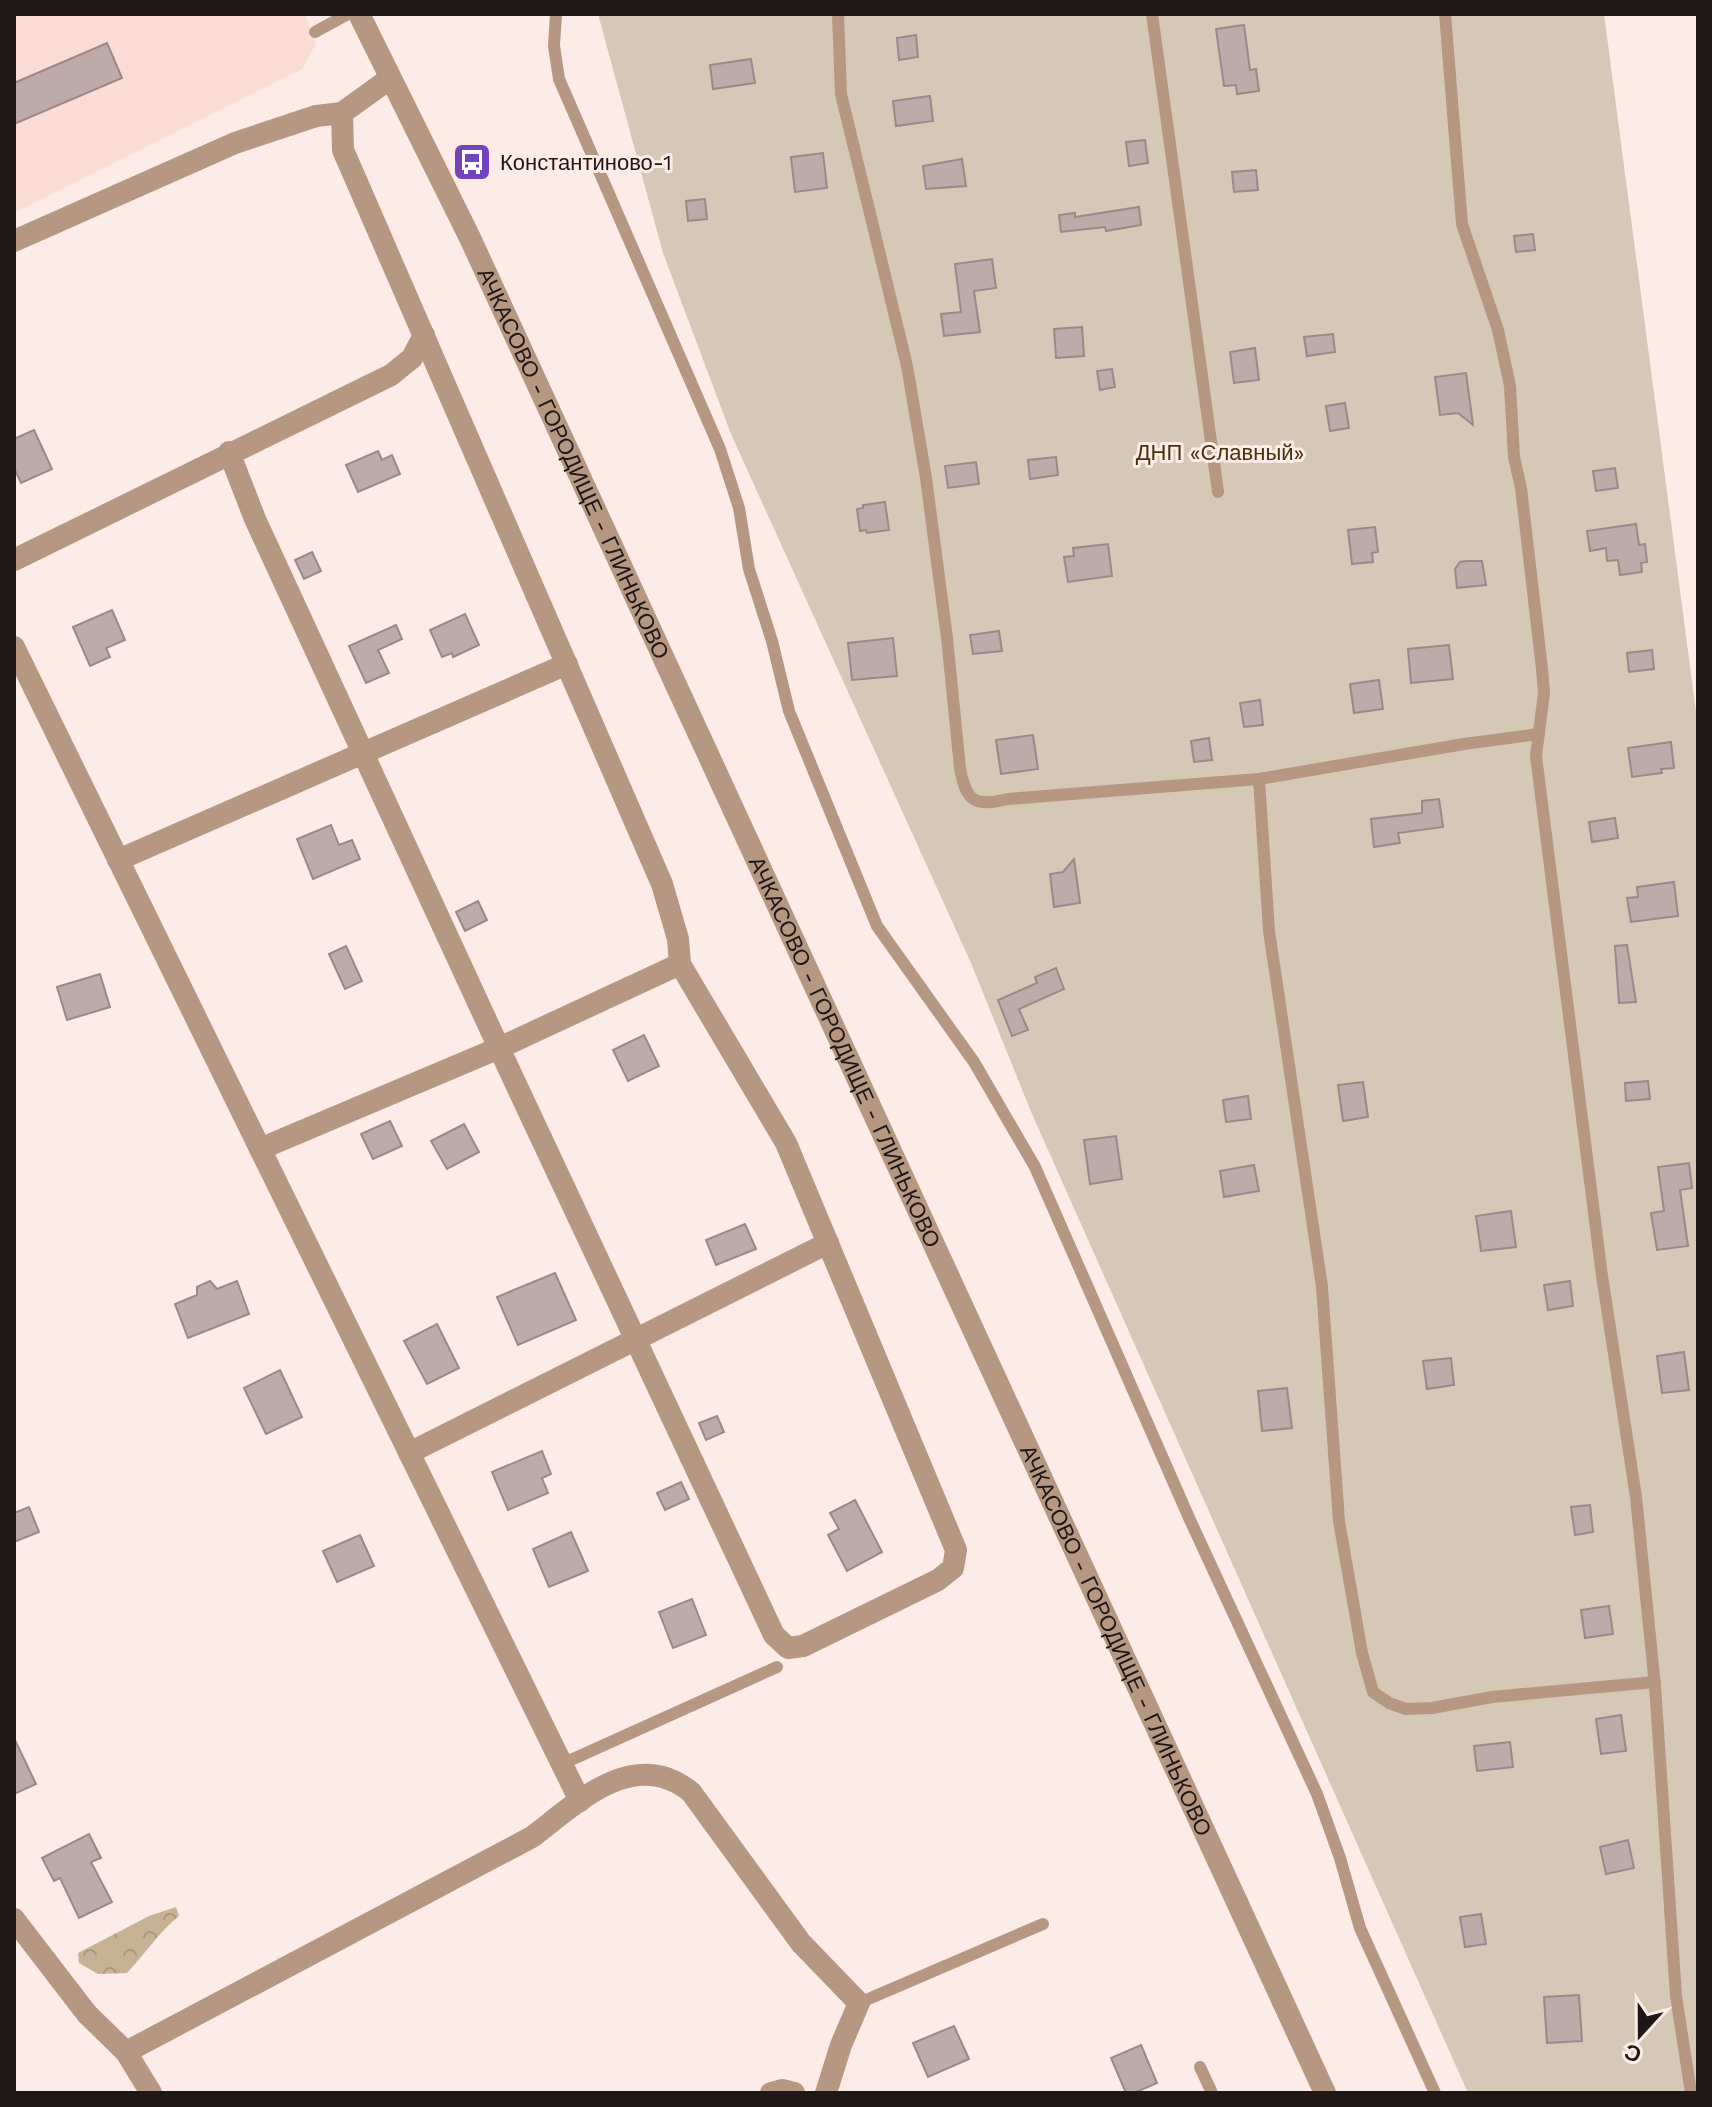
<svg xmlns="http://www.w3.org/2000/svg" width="1712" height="2107" font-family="'Work Sans',sans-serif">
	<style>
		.built { fill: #fadcd4 }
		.forest { fill: url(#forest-crowns) }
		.garden { fill: #d5c8b6 }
		.building { fill: #bfaaaa; stroke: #9d8889; stroke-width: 2 }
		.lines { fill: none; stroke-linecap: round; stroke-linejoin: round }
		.service { stroke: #b69782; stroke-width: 12 }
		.minor { stroke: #b69782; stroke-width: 22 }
		.tertiary { stroke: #b69782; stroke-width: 22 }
		.labels { text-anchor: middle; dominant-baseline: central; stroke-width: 6; stroke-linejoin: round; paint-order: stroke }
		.poi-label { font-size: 22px; fill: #1f1715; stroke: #fcebe6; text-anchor: start }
		.park-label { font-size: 22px; fill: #48320d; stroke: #fcebe6 }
		.street-label { font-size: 22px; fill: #1f1715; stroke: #fcebe6 }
	</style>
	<defs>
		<pattern id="forest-crowns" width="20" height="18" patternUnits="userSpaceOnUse" patternTransform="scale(2)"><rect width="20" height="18" fill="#c7b296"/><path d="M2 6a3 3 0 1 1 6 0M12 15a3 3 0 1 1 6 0" fill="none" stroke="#aa9880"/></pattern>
	</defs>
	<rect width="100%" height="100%" fill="#fcebe6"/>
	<!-- built -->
	<path class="built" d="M 14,14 L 305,14 L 316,44 L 302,69 L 14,213 Z"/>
	<!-- forest -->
	<path class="forest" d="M 176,1907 L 179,1916 C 159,1932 145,1954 127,1973 L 98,1974 L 79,1963 L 78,1953 L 149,1916 Z"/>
	<!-- garden -->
	<path class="garden" d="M 598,14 L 1604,14 L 1698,727 L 1698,2093 L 1468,2093 L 1032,1114 L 971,963 L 731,434 L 663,253 Z"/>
	<!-- building -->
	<g class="building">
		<path d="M 1244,25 L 1250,70 L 1256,69 L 1259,91 L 1237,94 L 1236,85 L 1224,86 L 1216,29 Z"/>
		<path d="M 916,35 L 918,57 L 899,60 L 897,38 Z"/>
		<path d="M 107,43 L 122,78 L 14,124 L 14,83 Z"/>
		<path d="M 751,59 L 755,83 L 713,89 L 710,65 Z"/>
		<path d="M 930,96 L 933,121 L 896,126 L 893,101 Z"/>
		<path d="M 1145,140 L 1148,163 L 1129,166 L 1126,142 Z"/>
		<path d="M 823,153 L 827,188 L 795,192 L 791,157 Z"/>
		<path d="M 962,159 L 966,186 L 926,189 L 923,166 Z"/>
		<path d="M 1256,170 L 1258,190 L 1234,192 L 1232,172 Z"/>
		<path d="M 705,199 L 707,219 L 688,221 L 686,201 Z"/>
		<path d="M 1139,207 L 1141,225 L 1106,231 L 1105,227 L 1061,232 L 1059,215 L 1075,213 L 1075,217 Z"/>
		<path d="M 1533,234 L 1535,250 L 1516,252 L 1514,236 Z"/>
		<path d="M 992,259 L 996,288 L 974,291 L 980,332 L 944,336 L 941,314 L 961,312 L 955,264 Z"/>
		<path d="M 1082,327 L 1084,356 L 1056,358 L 1054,329 Z"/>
		<path d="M 1333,334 L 1335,352 L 1307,356 L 1304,337 Z"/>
		<path d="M 1255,348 L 1259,380 L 1234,383 L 1230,352 Z"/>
		<path d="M 1112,369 L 1115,387 L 1100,390 L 1097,371 Z"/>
		<path d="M 1466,373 L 1473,425 L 1458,413 L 1440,415 L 1435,377 Z"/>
		<path d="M 1345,403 L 1349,428 L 1330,431 L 1326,406 Z"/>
		<path d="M 34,430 L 52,469 L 21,483 L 14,468 L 14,439 Z"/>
		<path d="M 378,451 L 382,460 L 392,455 L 400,474 L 358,492 L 346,465 Z"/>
		<path d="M 1056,457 L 1058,475 L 1030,479 L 1028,460 Z"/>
		<path d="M 976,462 L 979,484 L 948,488 L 945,466 Z"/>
		<path d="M 1615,468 L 1618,488 L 1596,491 L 1593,471 Z"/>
		<path d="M 885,502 L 889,530 L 867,533 L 866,530 L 860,531 L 857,509 L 863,508 L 863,505 Z"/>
		<path d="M 1636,524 L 1639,545 L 1645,544 L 1647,562 L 1641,563 L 1642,572 L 1620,575 L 1618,560 L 1607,561 L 1606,548 L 1590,551 L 1587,531 Z"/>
		<path d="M 1375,527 L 1378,552 L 1372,553 L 1373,562 L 1352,564 L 1348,530 Z"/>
		<path d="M 1108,544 L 1112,576 L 1068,582 L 1064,557 L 1074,556 L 1073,548 Z"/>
		<path d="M 312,552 L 321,571 L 304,579 L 295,560 Z"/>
		<path d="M 1467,561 L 1482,561 L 1486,585 L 1457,588 L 1455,569 L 1460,562 Z"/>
		<path d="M 112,610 L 125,640 L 106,648 L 110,657 L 90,666 L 73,627 Z"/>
		<path d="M 465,614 L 479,645 L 453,657 L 452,653 L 442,657 L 430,630 Z"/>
		<path d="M 396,625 L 402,639 L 378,650 L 389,673 L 366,683 L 349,646 Z"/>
		<path d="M 999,631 L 1002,651 L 973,654 L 970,635 Z"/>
		<path d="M 893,638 L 897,676 L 852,680 L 848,643 Z"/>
		<path d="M 1449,645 L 1453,679 L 1411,683 L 1408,649 Z"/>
		<path d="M 1652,650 L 1654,669 L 1629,672 L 1627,653 Z"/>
		<path d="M 1379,680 L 1383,709 L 1354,713 L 1350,684 Z"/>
		<path d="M 1260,700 L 1263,725 L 1244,727 L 1240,703 Z"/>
		<path d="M 1033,735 L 1038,769 L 1001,774 L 996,740 Z"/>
		<path d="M 1209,738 L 1212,760 L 1194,762 L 1191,741 Z"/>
		<path d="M 1671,742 L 1674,768 L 1661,769 L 1662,773 L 1632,777 L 1628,748 Z"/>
		<path d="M 1439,799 L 1443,827 L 1398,833 L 1400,843 L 1374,847 L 1371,819 L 1422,813 L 1422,801 Z"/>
		<path d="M 1615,818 L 1618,838 L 1592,842 L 1589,822 Z"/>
		<path d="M 331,825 L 339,845 L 352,840 L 360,859 L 313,879 L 297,839 Z"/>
		<path d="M 1074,859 L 1080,903 L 1054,907 L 1050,874 L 1063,872 Z"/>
		<path d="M 1674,882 L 1678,916 L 1631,922 L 1627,898 L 1638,897 L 1637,887 Z"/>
		<path d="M 478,901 L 487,920 L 465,931 L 456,912 Z"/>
		<path d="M 1627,945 L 1636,1002 L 1619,1003 L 1615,946 Z"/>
		<path d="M 346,946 L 362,981 L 345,989 L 329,954 Z"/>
		<path d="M 1056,968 L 1064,989 L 1019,1009 L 1028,1030 L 1012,1036 L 998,1000 L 1037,983 L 1035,977 Z"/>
		<path d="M 100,974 L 110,1007 L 67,1020 L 57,987 Z"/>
		<path d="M 644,1035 L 659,1066 L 628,1081 L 613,1050 Z"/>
		<path d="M 1648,1081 L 1650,1099 L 1626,1101 L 1625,1083 Z"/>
		<path d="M 1363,1082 L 1368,1117 L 1343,1121 L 1338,1085 Z"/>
		<path d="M 1248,1096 L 1251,1119 L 1226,1122 L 1223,1100 Z"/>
		<path d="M 390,1121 L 402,1146 L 373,1159 L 361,1134 Z"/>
		<path d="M 464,1124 L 479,1152 L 447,1169 L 431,1141 Z"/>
		<path d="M 1116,1136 L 1122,1179 L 1090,1184 L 1084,1140 Z"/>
		<path d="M 1689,1163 L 1692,1188 L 1680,1190 L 1688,1246 L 1657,1250 L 1651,1213 L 1664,1211 L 1658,1167 Z"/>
		<path d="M 1254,1165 L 1259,1191 L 1224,1197 L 1220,1171 Z"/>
		<path d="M 1511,1211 L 1516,1247 L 1481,1251 L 1476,1216 Z"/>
		<path d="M 745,1224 L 756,1249 L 716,1265 L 706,1240 Z"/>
		<path d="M 555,1273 L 576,1320 L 518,1345 L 497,1297 Z"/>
		<path d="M 210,1281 L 217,1289 L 237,1281 L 249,1314 L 188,1338 L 175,1304 L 197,1295 L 197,1287 Z"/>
		<path d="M 1570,1281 L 1573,1306 L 1548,1310 L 1544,1285 Z"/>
		<path d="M 437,1324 L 459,1368 L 427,1384 L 404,1341 Z"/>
		<path d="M 1684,1352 L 1689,1390 L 1662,1393 L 1657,1356 Z"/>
		<path d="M 1451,1358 L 1454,1385 L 1427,1389 L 1423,1361 Z"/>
		<path d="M 280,1370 L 302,1417 L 266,1434 L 244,1388 Z"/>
		<path d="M 1287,1388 L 1292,1428 L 1262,1431 L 1258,1391 Z"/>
		<path d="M 717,1416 L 724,1432 L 706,1440 L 699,1423 Z"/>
		<path d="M 542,1451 L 551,1474 L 542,1478 L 548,1493 L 508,1510 L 492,1472 Z"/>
		<path d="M 681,1482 L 689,1499 L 665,1510 L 657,1493 Z"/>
		<path d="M 855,1500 L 882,1552 L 847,1571 L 828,1535 L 839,1529 L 830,1513 Z"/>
		<path d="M 1590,1505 L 1593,1532 L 1575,1535 L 1571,1507 Z"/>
		<path d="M 29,1507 L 39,1532 L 14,1542 L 14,1513 Z"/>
		<path d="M 571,1532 L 588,1571 L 549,1587 L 533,1549 Z"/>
		<path d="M 360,1535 L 374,1566 L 337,1582 L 323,1551 Z"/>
		<path d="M 692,1599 L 706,1635 L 673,1648 L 659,1612 Z"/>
		<path d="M 1609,1606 L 1613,1634 L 1585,1638 L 1581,1610 Z"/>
		<path d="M 1621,1715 L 1626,1751 L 1601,1754 L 1596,1719 Z"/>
		<path d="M 14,1738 L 36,1784 L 14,1794 Z"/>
		<path d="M 1510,1742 L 1513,1767 L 1477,1771 L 1474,1746 Z"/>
		<path d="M 89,1834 L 101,1858 L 91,1862 L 112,1902 L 79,1918 L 60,1878 L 54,1881 L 42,1858 Z"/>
		<path d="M 1628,1840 L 1634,1868 L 1606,1874 L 1600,1847 Z"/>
		<path d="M 1481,1914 L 1486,1944 L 1465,1947 L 1460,1917 Z"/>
		<path d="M 1579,1995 L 1582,2041 L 1547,2043 L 1544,1997 Z"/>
		<path d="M 954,2026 L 969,2059 L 928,2077 L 913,2043 Z"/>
		<path d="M 1141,2045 L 1157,2083 L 1134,2093 L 1126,2093 L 1111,2058 Z"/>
	</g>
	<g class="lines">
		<!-- service -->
		<g class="service">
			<path d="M 556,14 L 554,46 L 559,79 L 720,449 L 739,508 L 749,569 L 772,641 L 789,711 L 877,926 L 974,1062 L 1035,1167 L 1190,1520 L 1317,1794 L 1340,1858 L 1360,1928 L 1435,2093"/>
			<path d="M 838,14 L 841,94 L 907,366 L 926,478 L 947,638 L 960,768 C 966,802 975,807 1008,799 L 1259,779 L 1464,744 L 1539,734"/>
			<path d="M 1152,14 L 1218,492"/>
			<path d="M 1445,14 L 1462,224 L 1498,330 L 1510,386 L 1514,457 L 1521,488 L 1542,669 L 1544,693 L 1536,756 L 1602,1276 L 1636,1497 L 1655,1686 L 1676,1996 L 1691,2093"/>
			<path d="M 315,32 L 348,14"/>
			<path d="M 1259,779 L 1269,931 L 1322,1287 L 1339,1521 L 1362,1653 L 1373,1692 L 1389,1703 L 1406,1709 L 1432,1708 L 1492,1697 L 1655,1682"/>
			<path d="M 562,1764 L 777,1667"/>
			<path d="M 859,2003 L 1043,1924"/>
			<path d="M 1200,2067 L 1212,2093"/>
		</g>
		<!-- minor -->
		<g class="minor">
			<path d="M 14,241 L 235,143 L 316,116 L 342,113 L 389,79"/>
			<path d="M 229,452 L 255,519 L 499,1048 L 774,1635 L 788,1648 L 803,1646 L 938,1580 L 953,1568 L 956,1550 L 786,1143 L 680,964 L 678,939 L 662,884 L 343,150 L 342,113"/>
			<path d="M 14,560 L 391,375 L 412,358 L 424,335"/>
			<path d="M 14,647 L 580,1801"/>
			<path d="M 118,860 L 567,664"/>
			<path d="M 260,1149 L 499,1048 L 680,964"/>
			<path d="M 409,1453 L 828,1243"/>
			<path d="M 14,1919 L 87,2014 L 126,2052 L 151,2093"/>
			<path d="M 126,2052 L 532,1837 C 578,1802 634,1746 691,1792 L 801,1943 L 859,2003 L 841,2045 L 826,2093"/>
			<path d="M 771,2093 L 782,2090 L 794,2093"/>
		</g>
		<!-- tertiary -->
		<path class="tertiary" id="s1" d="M 359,14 L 470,238 L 1325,2093"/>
	</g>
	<!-- icons -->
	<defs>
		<symbol id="bus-square" viewBox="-11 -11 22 22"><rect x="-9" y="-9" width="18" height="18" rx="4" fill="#7543ba" stroke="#fcebe6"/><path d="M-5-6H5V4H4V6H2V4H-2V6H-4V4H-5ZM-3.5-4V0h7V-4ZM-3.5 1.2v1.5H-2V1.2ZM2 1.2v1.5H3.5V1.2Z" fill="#fff"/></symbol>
	</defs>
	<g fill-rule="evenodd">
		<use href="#bus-square" x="450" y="140" width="44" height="44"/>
	</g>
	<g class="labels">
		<!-- poi labels -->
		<g class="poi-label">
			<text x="500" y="162">Константиново-1</text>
		</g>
		<!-- park labels -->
		<g class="park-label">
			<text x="1220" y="452">ДНП «Славный»</text>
		</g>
		<!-- street labels -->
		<g class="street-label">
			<text stroke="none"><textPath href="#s1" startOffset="498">АЧКАСОВО - ГОРОДИЩЕ - ГЛИНЬКОВО</textPath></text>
			<text stroke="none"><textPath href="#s1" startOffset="1146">АЧКАСОВО - ГОРОДИЩЕ - ГЛИНЬКОВО</textPath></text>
			<text stroke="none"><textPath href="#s1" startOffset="1794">АЧКАСОВО - ГОРОДИЩЕ - ГЛИНЬКОВО</textPath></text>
		</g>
	</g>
	<!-- border -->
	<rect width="1712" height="2107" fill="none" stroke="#1f1715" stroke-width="32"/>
	<!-- north arrow -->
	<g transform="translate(1640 2035) rotate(201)" stroke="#fcebe6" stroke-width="6" paint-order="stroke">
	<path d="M0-6L14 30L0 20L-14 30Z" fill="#1f1715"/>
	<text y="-12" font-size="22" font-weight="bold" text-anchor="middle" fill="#1f1715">С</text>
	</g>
</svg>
